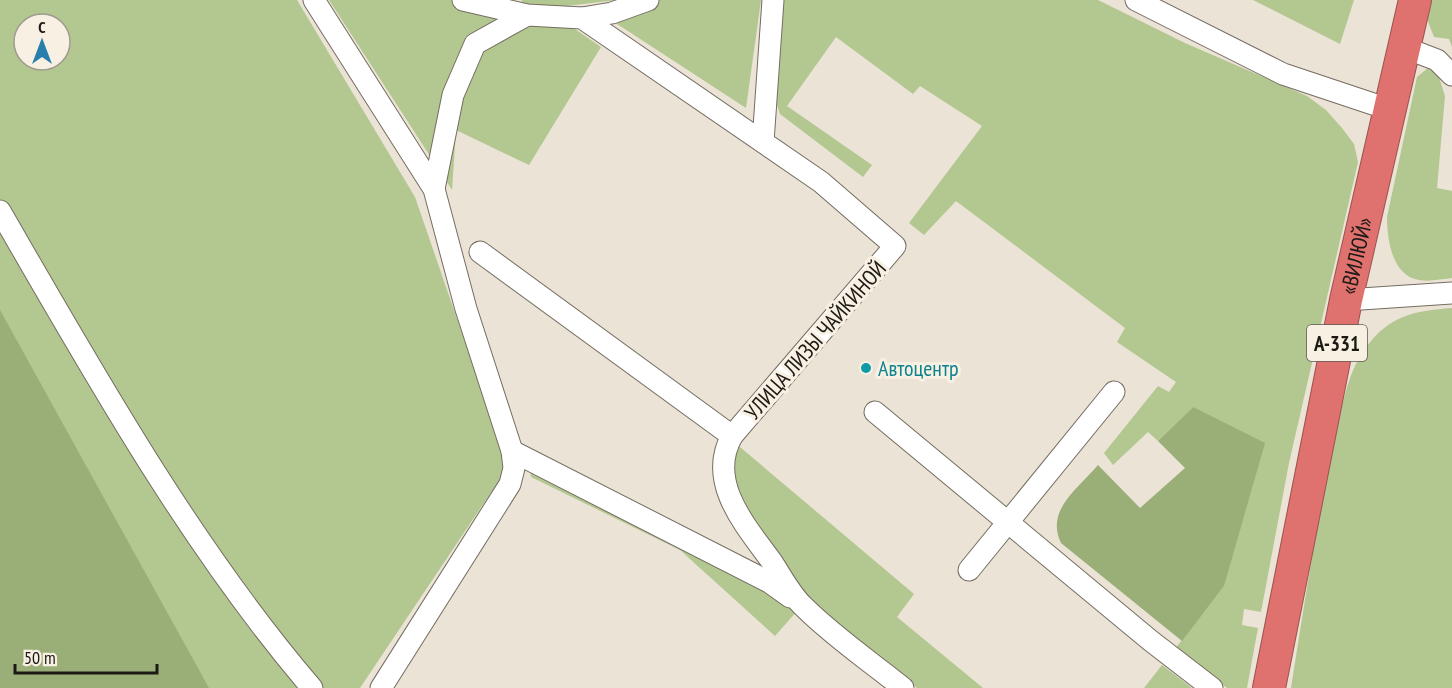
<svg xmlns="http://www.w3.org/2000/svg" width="1452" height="688" font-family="'PT Sans Narrow',sans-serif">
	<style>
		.green { fill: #b3c791; fill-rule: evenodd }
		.forest { fill: #9aae77 }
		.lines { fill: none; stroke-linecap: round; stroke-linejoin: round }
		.minor-casing { stroke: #746d61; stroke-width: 23 }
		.highway-casing { stroke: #9b5350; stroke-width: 34 }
		.minor { stroke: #fff; stroke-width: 21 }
		.highway { stroke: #df716f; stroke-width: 32 }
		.culture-dot { fill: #0f9aa8; stroke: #f8f0e2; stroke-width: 2 }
		.labels { text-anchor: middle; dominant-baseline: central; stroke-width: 6; stroke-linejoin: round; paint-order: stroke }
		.shield { fill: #f8f0e2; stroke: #5f5a52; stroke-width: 1.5 }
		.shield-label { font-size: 21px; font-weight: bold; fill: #1d1a15 }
		.street-label { font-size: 22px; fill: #1d1a15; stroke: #f8f0e2 }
		.culture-label { font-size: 22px; fill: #0d838f; stroke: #f8f0e2; text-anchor: start }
	</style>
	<rect width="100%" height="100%" fill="#ebe3d5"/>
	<!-- green -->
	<g class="green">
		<path d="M 0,0 L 297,0 L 415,197 L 508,467 L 360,688 L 0,688 ZM 24,24 L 60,24 L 60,60 L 24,60 Z"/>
		<path d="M 329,0 L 453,0 L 452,2 L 476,14 L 529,25 L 569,25 L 601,47 L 529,165 L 456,130 L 452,190 Z"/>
		<path d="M 522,0 L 617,0 L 558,7 L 521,3 Z"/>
		<path d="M 659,0 L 761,0 L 746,108 L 611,20 Z"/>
		<path d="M 782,0 L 1098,0 L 1185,43 L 1307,96 L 1326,110 L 1342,128 L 1354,144 L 1358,162 L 1289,463 L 1261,612 L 1244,609 L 1242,625 L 1258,628 L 1247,688 L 1227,688 L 1174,650 L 1224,586 L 1193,407 L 1158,441 L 1148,432 L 1113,465 L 1104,453 L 1158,386 L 1169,392 L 1176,382 L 1117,342 L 1125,328 L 956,201 L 924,235 L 909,223 L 982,126 L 920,86 L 913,94 L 836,37 L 787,106 L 872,165 L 863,177 L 780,114 L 774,96 Z"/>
		<path d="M 1253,0 L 1354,0 L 1340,44 Z"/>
		<path d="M 1432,0 L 1452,0 L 1452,47 L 1449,39 L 1434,37 L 1427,19 Z"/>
		<path d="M 1429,67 L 1436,68 L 1445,96 L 1437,188 L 1452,191 L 1452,278 C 1442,279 1429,282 1419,280 C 1392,276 1387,239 1387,217 L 1417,77 Z"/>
		<path d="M 1452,308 L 1452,688 L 1291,688 C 1304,606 1316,525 1334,444 C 1341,414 1346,374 1365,349 C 1389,315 1414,311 1452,308 Z"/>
		<path d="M 734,442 L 914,594 L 897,617 L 983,688 L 917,688 L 803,595 L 747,522 L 730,469 Z"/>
		<path d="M 530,469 L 707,554 L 797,611 L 775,636 L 680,550 L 531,477 Z"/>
		<path d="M 1162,665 L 1192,688 L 1144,688 Z"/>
	</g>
	<!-- forest -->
	<g class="forest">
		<path d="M 0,310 L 209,688 L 0,688 Z"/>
		<path d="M 1193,407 L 1265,443 L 1224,586 L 1182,641 L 1061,543 C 1045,510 1078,489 1098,465 L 1140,508 L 1185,468 L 1158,441 Z"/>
	</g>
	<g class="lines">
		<defs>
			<g id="minor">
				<path d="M 314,0 L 434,189 L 466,309 L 512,451 L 514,468 L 510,484 L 381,688"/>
				<path d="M 463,0 L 527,15 L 582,18 L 821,182 L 895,246 L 732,436 C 706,482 746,526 772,562 C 782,577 791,595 804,607 C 834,637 871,662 903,688"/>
				<path d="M 1136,0 L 1283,74 L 1388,109"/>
				<path d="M 582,18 L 612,13 L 648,0"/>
				<path d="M 1403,47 L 1437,60 L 1452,75"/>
				<path d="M 763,142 L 773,0"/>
				<path d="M 434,189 L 453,95 L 475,44 L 527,15"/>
				<path d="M 0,211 C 93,372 191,547 312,688"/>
				<path d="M 480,252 L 732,436"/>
				<path d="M 1346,300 L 1452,293"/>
				<path d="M 875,412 L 1151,641 L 1212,688"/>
				<path d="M 512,451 L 769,582 L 790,597"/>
				<path d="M 969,570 L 1114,392"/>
			</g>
			<g id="highway">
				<path id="s1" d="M 1269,688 L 1346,300 L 1415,0"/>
			</g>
		</defs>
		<!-- minor casing -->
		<use href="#minor" class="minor-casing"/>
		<!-- highway casing -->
		<use href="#highway" class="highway-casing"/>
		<!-- minor -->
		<use href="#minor" class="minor"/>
		<!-- highway -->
		<use href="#highway" class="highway"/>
	</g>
	<!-- markers -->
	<circle class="culture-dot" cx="866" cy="368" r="6"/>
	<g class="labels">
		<!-- shield labels -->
		<rect class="shield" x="1307" y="325" width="60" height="36" rx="4.5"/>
		<g class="shield-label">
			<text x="1337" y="343">А-331</text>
		</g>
		<!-- street labels -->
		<g class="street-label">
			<text stroke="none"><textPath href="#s1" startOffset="441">«ВИЛЮЙ»</textPath></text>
			<text transform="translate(815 340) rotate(-49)">УЛИЦА ЛИЗЫ ЧАЙКИНОЙ</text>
		</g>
		<!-- culture labels -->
		<g class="culture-label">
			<text x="878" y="368">Автоцентр</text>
		</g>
	</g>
	<!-- north arrow -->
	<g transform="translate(42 42)"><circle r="28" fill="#f8f0e2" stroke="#a09a90" stroke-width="1.5"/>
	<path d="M0-4.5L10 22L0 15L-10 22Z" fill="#287ead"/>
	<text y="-9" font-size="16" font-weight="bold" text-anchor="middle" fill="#1d1a15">С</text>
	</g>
	<!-- scale -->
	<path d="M15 664v9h142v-9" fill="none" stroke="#1d1a15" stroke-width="3"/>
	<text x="24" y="664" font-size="18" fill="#1d1a15" stroke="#f8f0e2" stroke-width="4.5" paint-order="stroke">50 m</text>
</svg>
